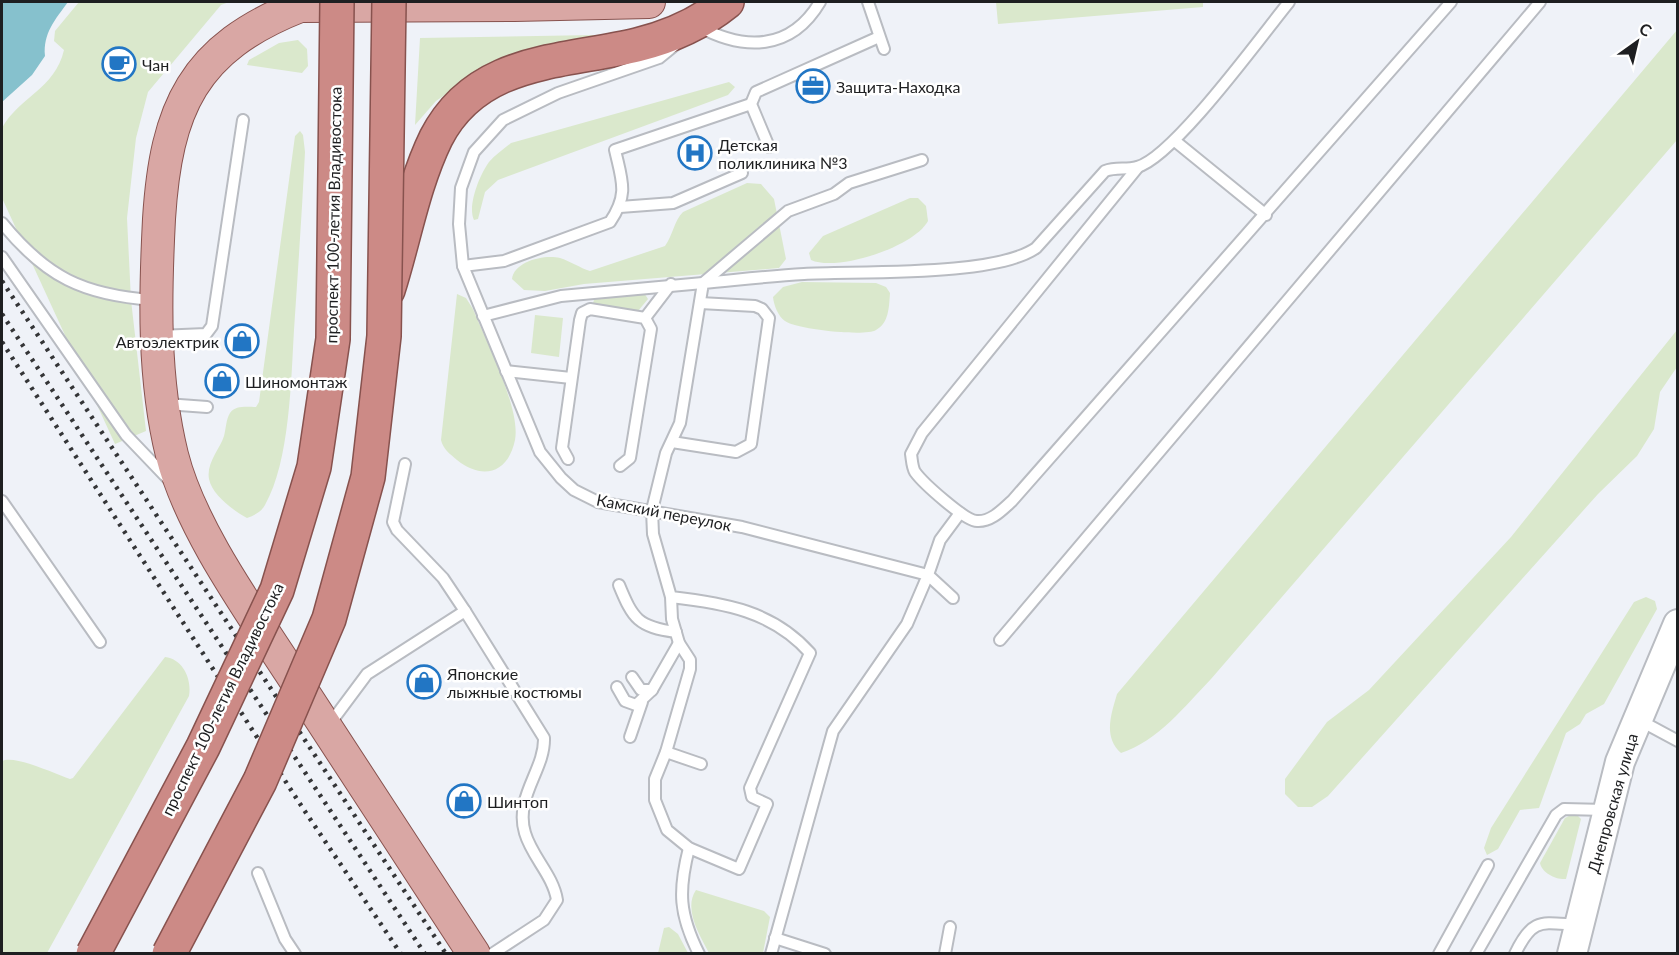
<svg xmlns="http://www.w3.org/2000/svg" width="1679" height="955" font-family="Lato,sans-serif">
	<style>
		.green { fill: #dae8cc }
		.water { fill: #86c1cd }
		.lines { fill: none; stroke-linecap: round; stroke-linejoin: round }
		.service-casing { stroke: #b9bcc2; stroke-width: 14 }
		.secondary-casing { stroke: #b9bcc2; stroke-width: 32 }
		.primary-casing { stroke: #87524e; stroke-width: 34 }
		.trunk-casing { stroke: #87524e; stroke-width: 36 }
		.service { stroke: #fff; stroke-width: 10 }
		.secondary { stroke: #fff; stroke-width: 28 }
		.primary { stroke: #d9a7a4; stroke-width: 32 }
		.trunk { stroke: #cc8a86; stroke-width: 33 }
		.rail { stroke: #343537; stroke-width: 4.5; stroke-dasharray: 3 6; stroke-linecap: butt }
		.trunk-bridge-casing { stroke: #87524e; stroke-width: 36; stroke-linecap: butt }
		.trunk-bridge { stroke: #cc8a86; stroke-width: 33 }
		.labels { text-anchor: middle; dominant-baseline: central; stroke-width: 5; stroke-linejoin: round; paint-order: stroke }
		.poi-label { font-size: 16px; fill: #1e1f21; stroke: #fff; text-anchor: start }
		.street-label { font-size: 16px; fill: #1e1f21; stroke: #fff }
	</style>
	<rect width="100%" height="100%" fill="#eff2f8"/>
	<!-- green -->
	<g class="green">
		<path d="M 79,2 L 229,2 L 221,5 L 148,92 L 136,138 L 127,218 L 131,300 L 146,431 L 115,444 L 2,198 L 2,128 C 19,97 55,89 64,50 L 54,41 L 55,31 Z"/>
		<path d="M 996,2 L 1203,2 L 1203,7 L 998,24 Z"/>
		<path d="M 1677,30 L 1677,140 L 1211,679 C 1185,706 1158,741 1121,753 C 1103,737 1111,715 1117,694 Z"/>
		<path d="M 595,35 L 600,38 L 469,78 L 436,101 L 415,125 L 420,38 Z"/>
		<path d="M 298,40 L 307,49 L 308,66 L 302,73 L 247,65 L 249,60 L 279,43 Z"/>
		<path d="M 729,82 L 735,87 L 728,95 L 498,180 L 485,192 L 478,219 L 474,220 C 467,206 480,174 489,162 C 495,155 504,149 511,143 Z"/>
		<path d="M 300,131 L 303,135 L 305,152 C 302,211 298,270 294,330 C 291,380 290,461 265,505 C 261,512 255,515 247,518 C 234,511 212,495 209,479 C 206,463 220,449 224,436 C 226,429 226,419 230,413 C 235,405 248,407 256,407 L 259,402 L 295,136 Z"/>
		<path d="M 747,183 L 761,184 L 774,199 L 786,259 L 779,268 L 584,284 L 545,291 L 524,290 L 512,279 C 514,261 545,254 560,258 C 570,261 580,268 590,271 L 665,246 C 673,235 674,221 683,212 Z"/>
		<path d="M 910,198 L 918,198 L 926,206 L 928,221 C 914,247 837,272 811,260 L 809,253 L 823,236 Z"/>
		<path d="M 802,282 L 876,283 L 886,287 L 890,293 C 889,307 889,323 876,330 C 865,337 795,329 785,321 C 778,316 774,306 773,297 L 783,287 Z"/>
		<path d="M 644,293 L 648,299 L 638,311 L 597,306 L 593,303 L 595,297 Z"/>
		<path d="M 457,294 L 466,298 L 473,309 C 486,341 521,409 515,440 C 508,474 482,480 457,460 C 450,454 443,449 441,440 Z"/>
		<path d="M 535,315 L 563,318 L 559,357 L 531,353 Z"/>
		<path d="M 1677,330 L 1677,367 L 1660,392 L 1654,429 L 1637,456 L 1598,494 L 1328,796 L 1312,807 L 1298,807 L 1285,794 L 1285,779 L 1327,722 L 1369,690 L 1511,537 Z"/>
		<path d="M 1646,597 L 1655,601 L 1657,609 L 1604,704 L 1586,714 L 1580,724 L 1566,733 L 1539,808 L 1520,810 L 1498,849 L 1487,855 L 1484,848 L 1491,828 L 1634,602 Z"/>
		<path d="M 165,657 C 183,659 192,679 189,696 L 47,953 L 2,953 L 2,761 C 16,755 55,774 70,779 L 73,778 Z"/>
		<path d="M 1575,813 L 1581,819 L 1566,879 C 1556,880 1542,873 1540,863 L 1565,818 Z"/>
		<path d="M 696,890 L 764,911 L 770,917 L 763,953 L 709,953 C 700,936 683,909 696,890 Z"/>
		<path d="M 669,927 L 678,934 L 688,953 L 658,953 L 664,928 Z"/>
	</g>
	<!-- water -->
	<path class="water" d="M 2,2 L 68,2 C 55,20 43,33 45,56 L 32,75 L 2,102 Z"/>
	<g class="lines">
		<defs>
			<g id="service">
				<path d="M 868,2 L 884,49"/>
				<path d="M 698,26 C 744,51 791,51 820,2"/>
				<path d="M 675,45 L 659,58 L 558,93 L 503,120 L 474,152 L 461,188 L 459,224 L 463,266 L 540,452 L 561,478 L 574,490 L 598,502 L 742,527 L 928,575 L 907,624 L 833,731 L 771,954"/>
				<path d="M 1175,141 L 1266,215"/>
				<path d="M 769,147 L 751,104 L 756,92 L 879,37"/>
				<path d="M 1138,167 L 922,433 L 911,454 C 912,460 912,467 915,472 C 923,483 965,521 977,521 C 991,522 1002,510 1012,501 L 1451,2"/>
				<path d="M 620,207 L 673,203 L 742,173"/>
				<path d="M 2,223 C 46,277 83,295 153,300"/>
				<path d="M 2,257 L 126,435 L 170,481"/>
				<path d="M 463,266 L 504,261 L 610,222 C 629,194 622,181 615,150 L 751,104"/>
				<path d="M 483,316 L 561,296 L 703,283 L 788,211 L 834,194 L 849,183 L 922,160"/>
				<path d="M 645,318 L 671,284"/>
				<path d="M 158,336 L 206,334 L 212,326 L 243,120"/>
				<path d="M 506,371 L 571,378"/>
				<path d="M 166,404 L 207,407"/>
				<path d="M 672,442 L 736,452 L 751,444 L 769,318 L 762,309 L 755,306 L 700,303"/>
				<path d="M 568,459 L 562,448 L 580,320 L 582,313 L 590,309 L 645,318 L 651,329 L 630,458 L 620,466"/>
				<path d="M 405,464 L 393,522 L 397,530 L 443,578 L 465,611"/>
				<path d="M 2,501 L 100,642"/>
				<path d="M 619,585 C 633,619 638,627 676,632"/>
				<path d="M 671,597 C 724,603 773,611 810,653 L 750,788 L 752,797 L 767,804 L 739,869 L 689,848 L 667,830 L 655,800 L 655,779 L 666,752 L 690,669 L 690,660 L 679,643 L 672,619 L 671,597 L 653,534 L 652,510 L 666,453 L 680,423 L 703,283 C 736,280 770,276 804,274 C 859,271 994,277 1036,248 L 1105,171 C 1116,167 1126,170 1137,167 C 1173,158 1262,35 1289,2"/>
				<path d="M 953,598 L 928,575 L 940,540 L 960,513"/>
				<path d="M 1000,640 L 1540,2"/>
				<path d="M 632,677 L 641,690 L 652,690 L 679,643"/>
				<path d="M 617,687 L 625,701 L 636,705 L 652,690"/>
				<path d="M 1639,720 L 1678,741"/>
				<path d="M 329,725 L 367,674 L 465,611 L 544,738 C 545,770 514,797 525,833 C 532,857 553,875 557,900 L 544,920 L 492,954"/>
				<path d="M 630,737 L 642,702"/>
				<path d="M 666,752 L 701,764"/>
				<path d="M 689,848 C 678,891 679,914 699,954"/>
				<path d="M 258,873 L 285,939 L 295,954"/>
				<path d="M 775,938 L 825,954"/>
				<path d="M 945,954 L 950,927"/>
				<path d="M 1439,954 L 1488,865"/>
				<path d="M 1476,954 L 1556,815 L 1564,809 L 1606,810"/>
				<path d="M 1515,954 C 1533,916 1542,923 1579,925"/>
			</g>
			<path id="secondary" d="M 1572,954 L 1620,762 L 1678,624"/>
			<path id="primary" d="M 474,954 C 413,860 351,766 290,672 C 249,609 190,527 172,455 C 153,378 155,297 159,219 C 166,108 193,48 300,6 L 515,5 L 649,2"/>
			<path id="trunk" d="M 388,290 C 404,240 413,185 436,138 C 477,58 562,63 637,45 C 670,37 701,23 727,2"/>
		</defs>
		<!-- service casing -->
		<use href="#service" class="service-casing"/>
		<!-- secondary casing -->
		<use href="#secondary" class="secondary-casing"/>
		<!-- primary casing -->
		<use href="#primary" class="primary-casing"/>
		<!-- trunk casing -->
		<use href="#trunk" class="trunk-casing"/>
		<!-- service -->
		<use href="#service" class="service"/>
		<!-- secondary -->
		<use href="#secondary" class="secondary"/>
		<!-- primary -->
		<use href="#primary" class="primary"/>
		<!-- trunk -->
		<use href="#trunk" class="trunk"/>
		<!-- rail -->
		<g class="rail">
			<path d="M 2,281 L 446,954"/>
			<path d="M 2,314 L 425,954"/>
			<path d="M 2,342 L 304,810 L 401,954"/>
		</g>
		<defs>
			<g id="trunk-bridge">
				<path d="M 93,954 L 203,747 L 277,590 L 314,467 L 333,339 L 337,2"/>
				<path d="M 169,954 L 260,781 L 329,619 L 368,477 L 384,336 L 389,2"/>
			</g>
		</defs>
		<!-- trunk-bridge casing -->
		<use href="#trunk-bridge" class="trunk-bridge-casing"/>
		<!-- trunk-bridge -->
		<use href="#trunk-bridge" class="trunk-bridge"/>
	</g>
	<!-- icons -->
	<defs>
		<symbol id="cafe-ring" viewBox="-11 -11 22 22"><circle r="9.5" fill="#fff" stroke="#2276c4" stroke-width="1.5"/><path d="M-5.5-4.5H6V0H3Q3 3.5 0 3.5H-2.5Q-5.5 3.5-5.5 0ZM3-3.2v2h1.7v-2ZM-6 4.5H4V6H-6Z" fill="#2276c4"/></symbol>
		<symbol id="office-ring" viewBox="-11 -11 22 22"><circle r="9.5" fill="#fff" stroke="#2276c4" stroke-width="1.5"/><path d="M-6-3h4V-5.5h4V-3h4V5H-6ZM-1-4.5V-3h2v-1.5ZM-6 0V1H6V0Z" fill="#2276c4"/></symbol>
		<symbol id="hospital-ring" viewBox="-11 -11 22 22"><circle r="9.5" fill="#fff" stroke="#2276c4" stroke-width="1.5"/><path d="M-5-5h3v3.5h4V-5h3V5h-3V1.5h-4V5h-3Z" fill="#2276c4"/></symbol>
		<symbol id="shop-ring" viewBox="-11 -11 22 22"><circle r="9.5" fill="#fff" stroke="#2276c4" stroke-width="1.5"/><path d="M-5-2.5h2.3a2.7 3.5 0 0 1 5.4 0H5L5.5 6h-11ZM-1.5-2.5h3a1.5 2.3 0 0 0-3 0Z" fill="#2276c4"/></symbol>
	</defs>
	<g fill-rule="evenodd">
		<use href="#cafe-ring" x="100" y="45" width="38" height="38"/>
		<use href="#office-ring" x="794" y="67" width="38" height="38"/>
		<use href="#hospital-ring" x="676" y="134" width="38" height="38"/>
		<use href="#shop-ring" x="223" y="322" width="38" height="38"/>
		<use href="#shop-ring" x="203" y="362" width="38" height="38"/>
		<use href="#shop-ring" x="405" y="663" width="38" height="38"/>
		<use href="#shop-ring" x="445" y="782" width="38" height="38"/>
	</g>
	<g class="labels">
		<!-- poi labels -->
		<g class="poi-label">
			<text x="142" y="64">Чан</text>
			<text x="836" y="86">Защита-Находка</text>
			<text x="718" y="144">Детская<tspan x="718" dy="18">поликлиника №3</tspan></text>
			<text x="219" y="341" text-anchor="end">Автоэлектрик</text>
			<text x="245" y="381">Шиномонтаж</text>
			<text x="447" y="673">Японские<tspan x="447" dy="18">лыжные костюмы</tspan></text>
			<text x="487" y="801">Шинтоп</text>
		</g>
		<!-- street labels -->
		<g class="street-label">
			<text transform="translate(333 215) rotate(-89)">проспект 100-летия Владивостока</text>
			<text transform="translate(664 512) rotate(11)">Камский переулок</text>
			<text transform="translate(222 699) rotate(-64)">проспект 100-летия Владивостока</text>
			<text transform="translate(1612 803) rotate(-74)">Днепровская улица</text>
		</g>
	</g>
	<!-- border -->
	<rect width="1679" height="955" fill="none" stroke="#1e1f21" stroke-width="6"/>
	<!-- north arrow -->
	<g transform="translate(1637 42) rotate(34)" stroke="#ffffff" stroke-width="4.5" paint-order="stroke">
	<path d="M0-4.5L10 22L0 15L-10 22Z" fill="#1e1f21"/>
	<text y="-9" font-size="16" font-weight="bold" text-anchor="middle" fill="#1e1f21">С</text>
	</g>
</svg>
